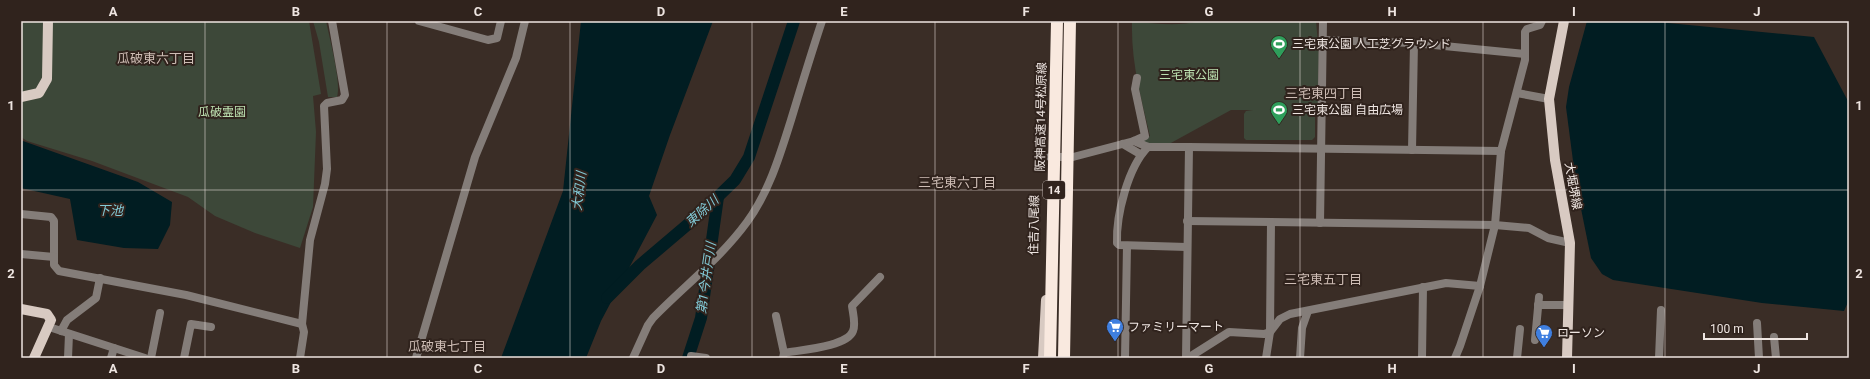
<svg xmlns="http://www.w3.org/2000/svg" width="1870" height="379" font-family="Roboto,'Noto Sans JP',sans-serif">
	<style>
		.green { fill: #3d4839 }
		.water { fill: #011d22 }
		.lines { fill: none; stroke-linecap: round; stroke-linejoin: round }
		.river { stroke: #011d22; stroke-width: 12 }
		.minor { stroke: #847d79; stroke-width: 8 }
		.major { stroke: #d8cac2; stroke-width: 10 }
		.highway { stroke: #f9e9df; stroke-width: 12 }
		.grid { fill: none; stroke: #eee5e1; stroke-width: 1; stroke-opacity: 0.55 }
		.labels { text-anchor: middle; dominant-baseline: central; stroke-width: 4; stroke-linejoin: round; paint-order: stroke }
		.shield { fill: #30231d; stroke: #b5aba6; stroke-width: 1 }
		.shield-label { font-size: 11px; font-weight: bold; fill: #eee5e1 }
		.poi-label { font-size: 12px; fill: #eee5e1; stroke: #30231d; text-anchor: start }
		.park-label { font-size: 12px; fill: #bce0b0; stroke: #30231d }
		.street-label { font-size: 12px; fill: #eee5e1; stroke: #30231d }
		.neighbourhood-label { font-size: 13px; fill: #cebdb5; stroke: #30231d }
		.water-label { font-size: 13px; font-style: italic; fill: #83ccd9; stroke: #30231d }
		.neatline { fill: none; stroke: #eee5e1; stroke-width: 1.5 }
		.grid-label { font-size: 13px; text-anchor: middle; font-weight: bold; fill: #eee5e1 }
	</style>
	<rect width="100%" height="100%" fill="#3a2d26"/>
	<!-- green -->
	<g class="green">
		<path d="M 21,21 L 309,21 L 321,94 L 313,96 L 316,132 L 313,207 L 300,248 L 255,233 L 215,216 L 188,197 L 92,161 L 27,141 L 21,137 Z"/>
		<path d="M 313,21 L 326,21 C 329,36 342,85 337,97 L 328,97 L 319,42 Z"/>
		<path d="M 1199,21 L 1316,21 L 1319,54 L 1318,110 L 1315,110 L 1315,137 L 1312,140 L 1246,140 L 1244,138 L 1244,114 L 1246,111 L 1253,110 L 1231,110 L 1169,144 L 1156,145 L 1139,141 L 1150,136 C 1141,97 1131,63 1132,22 C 1154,23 1178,27 1199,21 Z"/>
	</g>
	<!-- water -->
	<g class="water">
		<path d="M 581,21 L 713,21 L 670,135 L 649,196 L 657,215 L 601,321 L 586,358 L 501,358 L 563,191 Z"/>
		<path d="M 1587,21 L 1647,21 L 1814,37 L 1849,103 L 1849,300 L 1844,311 L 1762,303 L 1613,280 L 1602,274 L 1591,258 L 1576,184 L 1566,107 L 1569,87 Z"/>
		<path d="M 23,141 L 138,182 L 172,202 L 170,225 L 158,249 L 124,248 L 77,240 L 70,199 L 21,188 L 21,142 Z"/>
	</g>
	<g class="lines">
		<!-- river -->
		<g class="river">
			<path d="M 607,298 L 640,265 L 700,214 L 735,180 L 749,157 L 794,21"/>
			<path d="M 688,358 L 701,318 L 718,197"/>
		</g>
		<!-- minor -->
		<g class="minor">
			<path d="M 419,21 L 488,40 L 497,38 L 501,21"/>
			<path d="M 1323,40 L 1414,43 L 1525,54"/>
			<path d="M 1517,93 L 1549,99"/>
			<path d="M 1134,141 L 1148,147 L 1189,147 L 1186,358"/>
			<path d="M 1123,144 L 1140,154"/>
			<path d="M 1148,147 C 1128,167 1116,215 1117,243 L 1119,245 L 1187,247"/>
			<path d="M 1189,147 L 1501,151"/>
			<path d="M 1412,150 L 1414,43"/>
			<path d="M 1050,157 L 1073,157 L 1134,141 L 1145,136 L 1135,89 L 1137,78"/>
			<path d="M 21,214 L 51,217 L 54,221 L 54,265 L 59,271 L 186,295 L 302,324"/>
			<path d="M 1187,221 L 1495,225 L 1529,228 L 1548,238 L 1570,243"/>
			<path d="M 1320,223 L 1323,21"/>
			<path d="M 21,254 L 54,257"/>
			<path d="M 1538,305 L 1568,305"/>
			<path d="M 776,316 L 784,353"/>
			<path d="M 1757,323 L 1759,358"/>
			<path d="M 49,327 L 145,358"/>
			<path d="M 61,331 L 67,320 L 96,298 L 100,278"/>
			<path d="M 1774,337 L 1776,358"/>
			<path d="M 1535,340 L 1539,297"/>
			<path d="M 691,356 L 706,358"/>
			<path d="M 68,358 L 69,334"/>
			<path d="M 111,358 L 114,348"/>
			<path d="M 151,358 L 160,313"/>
			<path d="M 184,358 L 191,324 L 211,327"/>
			<path d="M 300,358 L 304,332 L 302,324 L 310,240 L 325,184 L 327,169 L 324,106 L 327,103 L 342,100 L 345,95 L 332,21"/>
			<path d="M 416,358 L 475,157 L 516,58 L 525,21"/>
			<path d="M 633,358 L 648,325 L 653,318 C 684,286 720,259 747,222 C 769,192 780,155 791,120 C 801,87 811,54 822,21"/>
			<path d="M 783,358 L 784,353 C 799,350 847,347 853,331 C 856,324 853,314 852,306 L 880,277"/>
			<path d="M 1125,358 L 1127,246"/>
			<path d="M 1188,358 L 1229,332 L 1264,334 L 1270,332 L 1280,319 L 1290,314 L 1446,283 L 1480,286"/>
			<path d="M 1266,358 L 1270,332 L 1271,222"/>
			<path d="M 1300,358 L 1302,328 L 1308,311"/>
			<path d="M 1422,358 L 1423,287"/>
			<path d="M 1455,358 L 1460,346 L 1480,286 L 1495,225 L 1501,151 L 1525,60 L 1525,32 L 1527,29 L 1540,25 L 1542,21"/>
			<path d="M 1517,358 L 1520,329"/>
			<path d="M 1659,358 L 1661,310"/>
		</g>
		<!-- major -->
		<g class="major">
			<path d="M 1564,21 L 1549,99 L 1555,160 L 1570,243 L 1567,358"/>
			<path d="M 21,97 L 39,93 L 47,79 L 48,21"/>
			<path d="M 21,309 L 47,314 L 51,320 L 34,358"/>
			<path d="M 1043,358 L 1046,300"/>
		</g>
		<!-- highway -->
		<g class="highway">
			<path d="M 1050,358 L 1057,21"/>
			<path d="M 1064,358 L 1070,21"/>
		</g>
	</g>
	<!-- grid -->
	<path class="grid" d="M 205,21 L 205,358M 387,21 L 387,358M 570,21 L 570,358M 752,21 L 752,358M 935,21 L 935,358M 1118,21 L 1118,358M 1300,21 L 1300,358M 1483,21 L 1483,358M 1665,21 L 1665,358M 21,190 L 1849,190"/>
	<!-- icons -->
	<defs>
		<symbol id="stadium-pin" viewBox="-11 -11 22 30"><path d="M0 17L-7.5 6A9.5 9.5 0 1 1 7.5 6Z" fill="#2e9e5b" stroke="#30231d"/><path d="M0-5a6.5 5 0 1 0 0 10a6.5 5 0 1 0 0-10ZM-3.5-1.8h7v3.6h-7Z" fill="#fff"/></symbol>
		<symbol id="supermarket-pin" viewBox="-11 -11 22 30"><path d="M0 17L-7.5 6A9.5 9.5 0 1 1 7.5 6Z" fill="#3f7fe0" stroke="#30231d"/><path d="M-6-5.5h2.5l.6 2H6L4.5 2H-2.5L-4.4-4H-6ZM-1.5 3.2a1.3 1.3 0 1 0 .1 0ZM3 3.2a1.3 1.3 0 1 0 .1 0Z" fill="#fff"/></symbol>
	</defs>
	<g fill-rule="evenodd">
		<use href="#stadium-pin" x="1269" y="34" width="20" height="27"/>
		<use href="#stadium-pin" x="1269" y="100" width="20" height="27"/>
		<use href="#supermarket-pin" x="1105" y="317" width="20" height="27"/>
		<use href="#supermarket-pin" x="1534" y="323" width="20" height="27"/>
	</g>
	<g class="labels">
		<!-- shield labels -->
		<rect class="shield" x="1043" y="181" width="22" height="18" rx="3"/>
		<g class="shield-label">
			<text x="1054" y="190">14</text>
		</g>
		<!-- poi labels -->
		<g class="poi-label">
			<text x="1292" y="44">三宅東公園 人工芝グラウンド</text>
			<text x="1292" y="110">三宅東公園 自由広場</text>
			<text x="1128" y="327">ファミリーマート</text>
			<text x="1557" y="333">ローソン</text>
		</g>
		<!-- park labels -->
		<g class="park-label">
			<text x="1189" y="75">三宅東公園</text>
			<text x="222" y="112">瓜破霊園</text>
		</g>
		<!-- street labels -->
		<g class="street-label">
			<text transform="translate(1041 117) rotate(-89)">阪神高速14号松原線</text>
			<text transform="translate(1573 186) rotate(80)">大堀堺線</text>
			<text transform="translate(1034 225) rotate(-89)">住吉八尾線</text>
		</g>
		<!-- neighbourhood labels -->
		<g class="neighbourhood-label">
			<text x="156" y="58">瓜破東六丁目</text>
			<text x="1324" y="93">三宅東四丁目</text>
			<text x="957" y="182">三宅東六丁目</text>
			<text x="1323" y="279">三宅東五丁目</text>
			<text x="447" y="346">瓜破東七丁目</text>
		</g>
		<!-- water labels -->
		<g class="water-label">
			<text transform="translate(579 191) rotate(-83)">大和川</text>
			<text x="110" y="210">下池</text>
			<text transform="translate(702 211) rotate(-42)">東除川</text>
			<text transform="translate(706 278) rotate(-82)">第1今井戸川</text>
		</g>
	</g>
	<!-- border -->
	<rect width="1870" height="379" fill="none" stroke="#30231d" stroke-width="44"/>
	<!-- scale -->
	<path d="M1704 333v6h103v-6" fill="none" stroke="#eee5e1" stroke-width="2"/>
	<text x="1710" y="333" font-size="12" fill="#eee5e1" stroke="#30231d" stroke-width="3" paint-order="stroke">100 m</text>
	<rect x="22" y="22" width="1826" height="335" class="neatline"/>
	<g class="grid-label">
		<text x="113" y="16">A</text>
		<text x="296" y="16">B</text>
		<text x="478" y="16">C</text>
		<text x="661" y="16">D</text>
		<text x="844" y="16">E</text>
		<text x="1026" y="16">F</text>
		<text x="1209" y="16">G</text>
		<text x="1392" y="16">H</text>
		<text x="1574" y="16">I</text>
		<text x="1757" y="16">J</text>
		<text x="11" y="110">1</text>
		<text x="1859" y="110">1</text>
		<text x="11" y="278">2</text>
		<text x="1859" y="278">2</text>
		<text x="113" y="373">A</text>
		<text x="296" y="373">B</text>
		<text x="478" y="373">C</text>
		<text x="661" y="373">D</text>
		<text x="844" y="373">E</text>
		<text x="1026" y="373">F</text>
		<text x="1209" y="373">G</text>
		<text x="1392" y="373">H</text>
		<text x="1574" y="373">I</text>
		<text x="1757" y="373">J</text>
	</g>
</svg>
